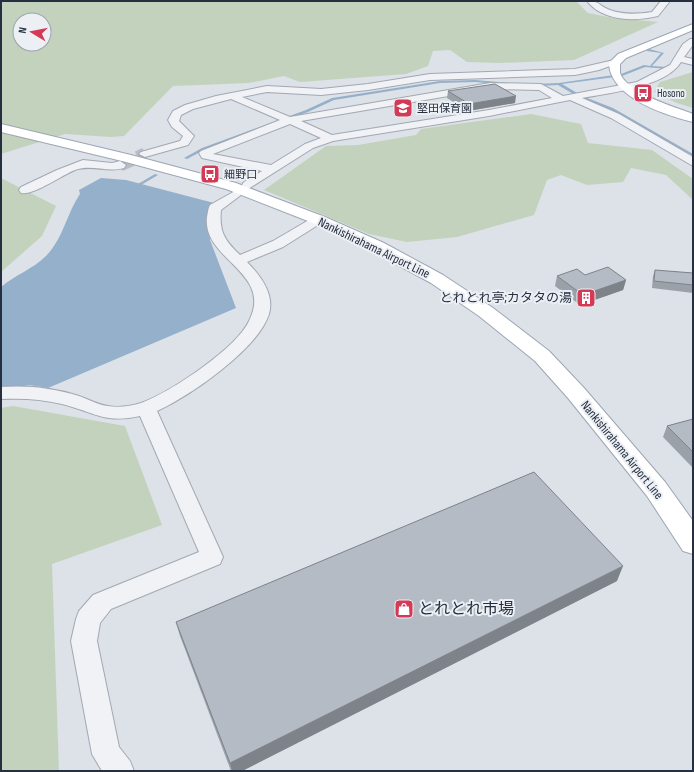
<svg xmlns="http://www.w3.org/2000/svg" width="694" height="772" font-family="'Sofia Sans Condensed','Noto Sans JP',sans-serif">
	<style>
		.green { fill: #c3d2bd; fill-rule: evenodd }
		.water { fill: #95b0ca }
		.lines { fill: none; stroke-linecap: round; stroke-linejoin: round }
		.stream { fill: #95b0ca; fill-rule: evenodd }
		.minor-tunnel { stroke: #b8bdc6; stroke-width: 13; stroke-dasharray: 13 6; stroke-linecap: butt }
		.minor-casing { stroke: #a2a8b2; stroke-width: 2 }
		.tertiary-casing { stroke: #a2a8b2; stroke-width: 2 }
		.primary-casing { stroke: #9ca6b4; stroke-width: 2 }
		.minor { fill: #f0f2f6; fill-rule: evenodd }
		.tertiary { fill: #f0f2f6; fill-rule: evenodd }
		.primary { fill: #fff; fill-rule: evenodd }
		.wall { fill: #9ba1a9 }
		.shaded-wall { fill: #7e838a }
		.building { fill: #b4bbc5; stroke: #7e838a }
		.labels { text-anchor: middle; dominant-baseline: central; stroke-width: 4; stroke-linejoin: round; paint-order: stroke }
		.far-poi-label { font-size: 11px; fill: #262f3f; stroke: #ecf0f5; text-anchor: start }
		.street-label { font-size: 13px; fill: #262f3f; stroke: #ecf0f5 }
		.poi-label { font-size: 13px; fill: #262f3f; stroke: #ecf0f5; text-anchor: end }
		.near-poi-label { font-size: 16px; fill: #262f3f; stroke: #ecf0f5; text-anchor: start }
	</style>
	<rect width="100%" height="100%" fill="#dde1e8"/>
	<!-- green -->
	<g class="green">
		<path d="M 1,1 L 576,1 L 588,13 L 608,17 L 658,22 L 574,60 L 500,63 L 467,62 L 450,50 L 433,51 L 428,66 L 406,74 L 300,82 L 284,76 L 249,83 L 173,86 L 124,136 L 111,137 L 65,134 L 1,154 ZM 20,20 L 44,20 L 44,44 L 20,44 Z"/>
		<path d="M 693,72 L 693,108 L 677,103 L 654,92 L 660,82 Z"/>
		<path d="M 531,114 L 581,124 L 588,143 L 652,150 L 693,179 L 693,200 L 666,175 L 631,168 L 623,182 L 587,185 L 561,175 L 547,180 L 534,215 L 457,237 L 407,242 L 369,234 L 264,190 L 326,146 L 358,145 L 416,135 L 421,129 Z"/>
		<path d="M 1,178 L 56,206 L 42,236 L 1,272 Z"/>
		<path d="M 13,406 L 125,426 L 162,525 L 52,564 L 59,771 L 1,771 L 1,408 Z"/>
	</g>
	<!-- water -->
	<path class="water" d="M 101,178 L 126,180 L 214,203 L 208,209 L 210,240 L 236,308 L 48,388 L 30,385 L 1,389 L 1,287 C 15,275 33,269 46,256 C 63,239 67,213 80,194 L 79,190 Z"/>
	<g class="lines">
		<!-- stream -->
		<g class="stream">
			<path d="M 647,47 L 649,49 L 664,53 L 652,66 L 667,67 L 668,69 L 645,67 L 622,76 L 562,84 L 582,96 L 613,108 L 693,154 L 693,156 L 611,110 L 580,98 L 558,85 L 536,86 L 535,85 L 536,84 L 559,83 L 621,74 L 644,65 L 650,66 L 661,53 L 647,51 L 646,48 Z"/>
			<path d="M 475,80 L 510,83 L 511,84 L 510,85 L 475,82 L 440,83 L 334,100 L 308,112 L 204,150 L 187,159 L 184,158 L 202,148 L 306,110 L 332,98 L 440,81 Z"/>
			<path d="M 155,174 L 158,175 L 141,185 L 138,184 Z"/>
		</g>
		<!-- minor-tunnel -->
		<path class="minor-tunnel" d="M 120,165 L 145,154"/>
		<defs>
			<g id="minor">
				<path d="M 690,39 L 693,39 L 693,45 L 684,57 L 693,59 L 693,65 L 681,62 C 666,87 609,93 582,98 L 619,114 L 693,157 L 693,166 L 611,118 L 570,100 L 489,116 L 333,141 L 313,148 L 248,189 L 244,188 L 242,185 L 244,182 L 262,171 L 202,158 L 199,153 L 201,151 L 280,120 L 231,99 L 193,109 L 181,115 L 179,121 L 194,136 L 188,145 L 145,157 L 139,154 L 141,152 L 180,141 L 183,136 L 172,127 L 168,120 L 173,111 L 185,105 L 216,96 L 267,86 L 321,89 L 368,84 L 430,74 L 575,69 L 614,60 L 618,63 L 599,70 L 575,75 L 430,80 L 368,90 L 321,95 L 267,92 L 242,97 L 290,117 L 490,83 L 541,84 L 563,96 L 637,82 L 670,65 L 683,44 ZM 490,89 L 539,90 L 552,98 L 489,110 L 332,135 L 301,121 ZM 290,124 L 321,138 L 305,144 L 271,165 L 213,154 Z"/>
				<path d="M 83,160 L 112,163 L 120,161 L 126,165 L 124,168 C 107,173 92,164 75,170 C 62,175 33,196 21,193 L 19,190 L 21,187 L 57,170 Z"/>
				<path d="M 235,191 L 241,195 L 221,210 C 219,231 224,240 240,255 L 273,241 L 314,217 L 324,217 L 326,220 L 283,247 L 247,262 C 260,275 275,294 269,314 C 258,349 190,396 157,411 L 223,557 L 220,564 L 111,609 L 100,623 L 97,641 L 119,747 L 130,761 L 134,771 L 102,771 L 92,754 L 71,641 L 76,619 L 79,611 L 93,595 L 199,552 L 140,416 C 104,424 94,412 62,404 C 42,399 22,398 1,399 L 1,387 C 27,385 54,388 79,396 C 88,399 98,405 108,406 C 118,408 131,406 141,403 C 169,393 236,349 249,321 C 274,272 202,260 207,217 C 208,212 208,209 210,205 Z"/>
			</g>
			<path id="tertiary" d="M 587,1 C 600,1 599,6 610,10 C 623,15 638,14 652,12 L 661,1 L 670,1 L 658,16 C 635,22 602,21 587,1 Z"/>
			<g id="primary">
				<path d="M 693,24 L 693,30 L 626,58 L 620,64 C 620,67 620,71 620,73 C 627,93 675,107 693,114 L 693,122 C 664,115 610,97 609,63 L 618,54 Z"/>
				<path d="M 1,124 L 131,155 L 236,183 L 325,217 L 384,243 L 443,275 L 493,308 L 549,351 L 584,388 L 665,482 L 693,521 L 693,554 L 683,551 L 647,496 L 568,398 L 535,361 L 479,316 L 431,283 L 372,251 L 313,223 L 226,189 L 122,161 L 1,132 Z"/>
			</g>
		</defs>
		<!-- minor casing -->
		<use href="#minor" class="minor-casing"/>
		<!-- tertiary casing -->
		<use href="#tertiary" class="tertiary-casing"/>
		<!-- primary casing -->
		<use href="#primary" class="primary-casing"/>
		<!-- minor -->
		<use href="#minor" class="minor"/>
		<!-- tertiary -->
		<use href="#tertiary" class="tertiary"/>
		<!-- primary -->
		<use href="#primary" class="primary"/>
	</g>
	<!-- wall -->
	<g class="wall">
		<path d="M 448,91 L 515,103 L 468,111 L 447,98 Z"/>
		<path d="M 655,270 L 693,273 L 693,293 L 652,288 L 653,276 Z"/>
		<path d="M 585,275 L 626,280 L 623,290 L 580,305 L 555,286 L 557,276 Z"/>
		<path d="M 693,419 L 693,468 L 663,437 L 667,426 Z"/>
		<path d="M 617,581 L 242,771 L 231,771 L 180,636 L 176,622 Z"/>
	</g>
	<!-- shaded-wall -->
	<g class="shaded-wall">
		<path d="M 516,96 L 515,103 L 468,111 L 469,104 Z"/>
		<path d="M 626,280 L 623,290 L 580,305 L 583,295 Z"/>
		<path d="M 623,566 L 617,581 L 242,771 L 232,771 L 230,763 Z"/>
	</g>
	<!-- building -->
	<g class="building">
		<path d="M 495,84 L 516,96 L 469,104 L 448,91 Z"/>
		<path d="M 608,267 L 626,280 L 583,295 L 557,276 L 577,269 L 585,275 Z"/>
		<path d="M 655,270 L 693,273 L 693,285 L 654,281 Z"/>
		<path d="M 693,419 L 693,452 L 667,426 Z"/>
		<path d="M 534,472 L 623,566 L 230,763 L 176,622 Z"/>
	</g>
	<!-- icons -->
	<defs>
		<symbol id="bus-square" viewBox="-11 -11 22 22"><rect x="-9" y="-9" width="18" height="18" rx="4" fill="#d43a55" stroke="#ecf0f5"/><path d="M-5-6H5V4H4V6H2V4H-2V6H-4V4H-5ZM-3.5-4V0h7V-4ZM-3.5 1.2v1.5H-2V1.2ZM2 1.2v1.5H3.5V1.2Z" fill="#fff"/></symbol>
		<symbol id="school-square" viewBox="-11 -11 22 22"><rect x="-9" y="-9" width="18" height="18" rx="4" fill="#d43a55" stroke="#ecf0f5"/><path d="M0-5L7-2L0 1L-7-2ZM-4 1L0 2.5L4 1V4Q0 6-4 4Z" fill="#fff"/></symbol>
		<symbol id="building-square" viewBox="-11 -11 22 22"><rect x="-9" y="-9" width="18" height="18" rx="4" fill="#d43a55" stroke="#ecf0f5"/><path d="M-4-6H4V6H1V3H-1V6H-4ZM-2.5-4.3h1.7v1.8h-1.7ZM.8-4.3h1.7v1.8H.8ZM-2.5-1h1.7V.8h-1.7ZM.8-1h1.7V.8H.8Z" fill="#fff"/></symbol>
		<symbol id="shop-square" viewBox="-11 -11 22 22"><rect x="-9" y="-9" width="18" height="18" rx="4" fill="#d43a55" stroke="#ecf0f5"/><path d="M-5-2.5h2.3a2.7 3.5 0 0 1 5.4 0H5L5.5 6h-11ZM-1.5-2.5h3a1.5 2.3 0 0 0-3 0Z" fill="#fff"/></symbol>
	</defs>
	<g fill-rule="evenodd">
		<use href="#bus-square" x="632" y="82" width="22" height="22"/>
		<use href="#school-square" x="392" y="97" width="22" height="22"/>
		<use href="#bus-square" x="199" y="163" width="22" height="22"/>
		<use href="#building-square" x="575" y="287" width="22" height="22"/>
		<use href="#shop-square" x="393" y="598" width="22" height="22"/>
	</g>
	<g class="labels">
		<!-- far-poi labels -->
		<g class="far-poi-label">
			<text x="657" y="93">Hosono</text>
			<text x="417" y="108">堅田保育園</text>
			<text x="224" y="174">細野口</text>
		</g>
		<!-- street labels -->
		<g class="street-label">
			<text transform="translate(374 248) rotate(26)">Nankishirahama Airport Line</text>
			<text transform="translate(622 450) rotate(51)">Nankishirahama Airport Line</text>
		</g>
		<!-- poi labels -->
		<g class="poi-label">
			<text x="572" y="298">とれとれ亭;カタタの湯</text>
		</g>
		<!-- near-poi labels -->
		<g class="near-poi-label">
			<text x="418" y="609">とれとれ市場</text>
		</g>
	</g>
	<!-- border -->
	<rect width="694" height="772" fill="none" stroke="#262f3f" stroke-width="4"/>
	<!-- north arrow -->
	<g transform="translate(32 32) rotate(280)"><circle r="19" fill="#ecf0f5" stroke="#9da3ac"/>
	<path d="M0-3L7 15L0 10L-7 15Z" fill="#d43a55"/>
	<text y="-6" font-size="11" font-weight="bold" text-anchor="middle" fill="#262f3f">N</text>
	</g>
</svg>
